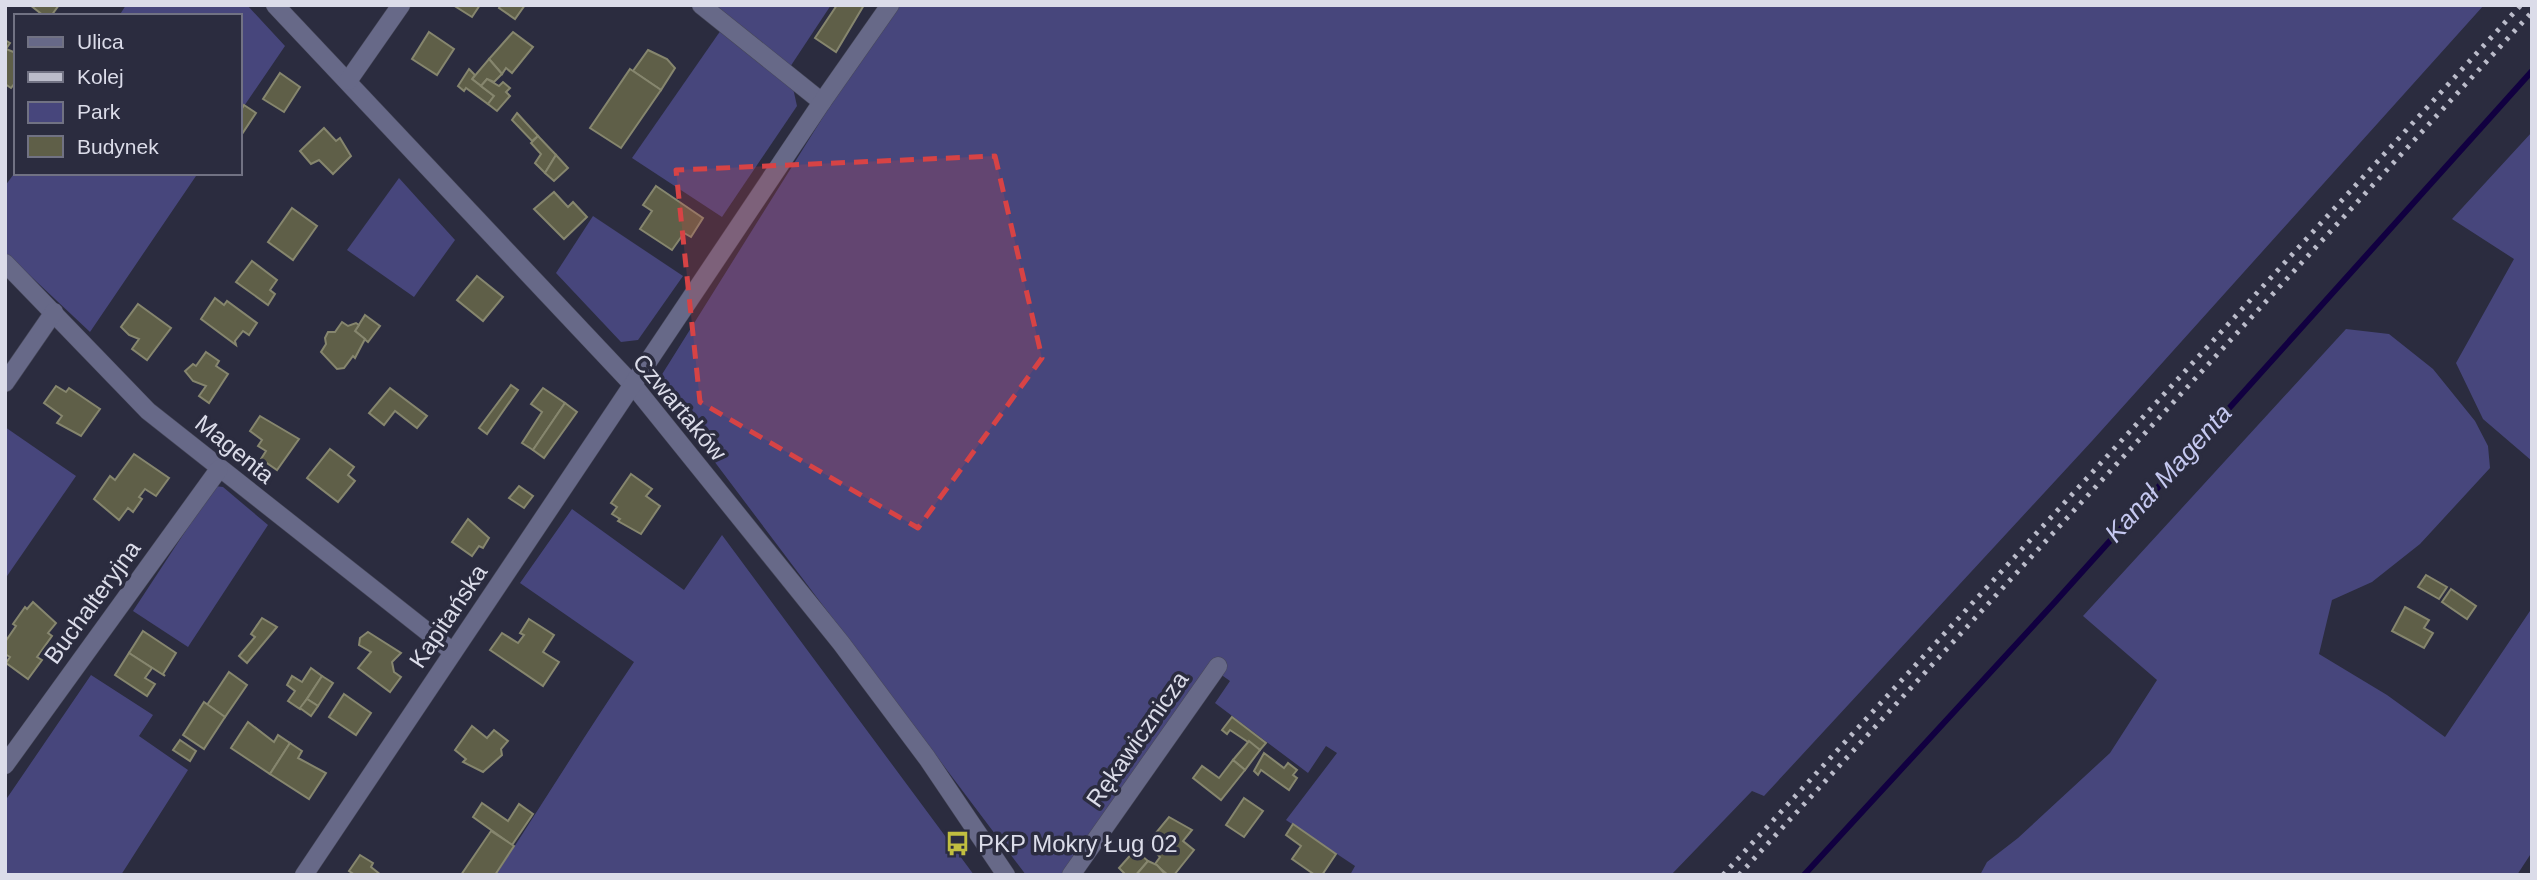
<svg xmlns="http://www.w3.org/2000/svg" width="2537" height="880" font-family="Helvetica,sans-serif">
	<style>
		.green { fill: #47467c }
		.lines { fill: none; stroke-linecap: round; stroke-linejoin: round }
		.stream { stroke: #110040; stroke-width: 6 }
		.building { fill: #5f5f48; stroke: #86866e; stroke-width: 2 }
		.minor-casing { stroke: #47485a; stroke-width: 19 }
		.minor { stroke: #676988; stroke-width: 18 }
		.rail { stroke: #bbbcca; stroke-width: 5; stroke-dasharray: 3.5 7; stroke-linecap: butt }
		.marked { fill: #d74345; fill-opacity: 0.2; stroke: #d74345; stroke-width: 5; stroke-dasharray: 14 9; stroke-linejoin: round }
		.labels { text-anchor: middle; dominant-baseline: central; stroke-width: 7; stroke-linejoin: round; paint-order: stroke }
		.street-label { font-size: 24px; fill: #dbdce9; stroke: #2b2c3f }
		.poi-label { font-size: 24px; fill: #dbdce9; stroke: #2b2c3f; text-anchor: start }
		.water-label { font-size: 26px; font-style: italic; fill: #c5c8f0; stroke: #2b2c3f }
	</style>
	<rect width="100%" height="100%" fill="#2b2c3f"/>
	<!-- green -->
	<g class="green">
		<path d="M 126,5 L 247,5 L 285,46 L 240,112 L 240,16 L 119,16 Z"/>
		<path d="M 712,5 L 831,5 L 790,67 Z"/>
		<path d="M 893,5 L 2484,5 L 2092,441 L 1764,796 L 1752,791 L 1671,875 L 1350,875 L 1355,866 L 1286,820 L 1337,753 L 1326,746 L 1308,773 L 1215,703 L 1230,681 L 1209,666 L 1063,875 L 1026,875 L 656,384 Z"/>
		<path d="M 721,30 L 793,88 L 797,106 L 722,217 L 632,158 Z"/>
		<path d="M 2532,132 L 2532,461 L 2483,419 L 2456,363 L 2514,259 L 2452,219 Z"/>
		<path d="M 16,171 L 16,173 L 198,173 L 90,332 L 5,252 L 5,186 Z"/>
		<path d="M 399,178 L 455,240 L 414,297 L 347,250 Z"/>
		<path d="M 593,216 L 683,276 L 638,340 L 621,342 L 556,273 Z"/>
		<path d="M 2346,329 L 2389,334 L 2433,369 L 2475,421 L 2488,446 L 2490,468 L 2420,544 L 2372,582 L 2332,600 L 2319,654 L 2387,695 L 2445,737 L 2532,608 L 2532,852 L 2517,875 L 1980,875 L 1987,862 L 2018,838 L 2110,753 L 2157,680 L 2083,616 Z"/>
		<path d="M 5,427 L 76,476 L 5,579 Z"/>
		<path d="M 215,486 L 223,487 L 268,525 L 188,647 L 133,611 Z"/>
		<path d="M 572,509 L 684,590 L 722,535 L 974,875 L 496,875 C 542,804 587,732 634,662 L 520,583 Z"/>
		<path d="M 91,675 L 153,715 L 139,736 L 188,770 L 121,875 L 5,875 L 5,801 Z"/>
	</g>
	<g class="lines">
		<!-- stream -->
		<path class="stream" d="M 1804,875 L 2055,602 L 2532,71"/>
	</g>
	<!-- building -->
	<g class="building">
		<path d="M 30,5 L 59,5 L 51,16 L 44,16 Z"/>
		<path d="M 453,5 L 480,5 L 472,17 Z"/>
		<path d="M 501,5 L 525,5 L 515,19 L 499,8 Z"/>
		<path d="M 837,5 L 864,5 L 836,52 L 815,38 Z"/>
		<path d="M 429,32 L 454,49 L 437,75 L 412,59 Z"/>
		<path d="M 513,32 L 533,47 L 512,73 L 506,68 L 502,74 L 489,59 Z"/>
		<path d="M 5,40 L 10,43 L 6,49 L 16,53 L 16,82 L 11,88 L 5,84 Z"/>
		<path d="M 648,50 L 667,59 L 675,68 L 661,90 L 633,71 Z"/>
		<path d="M 489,59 L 502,74 L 494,82 L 487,79 L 481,86 L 472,79 Z"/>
		<path d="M 469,69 L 475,75 L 472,79 L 494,96 L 488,104 L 466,88 L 464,91 L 458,86 Z"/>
		<path d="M 630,69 L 661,90 L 621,148 L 590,128 Z"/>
		<path d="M 280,73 L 300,87 L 284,112 L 263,99 Z"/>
		<path d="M 487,79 L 499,86 L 503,82 L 510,88 L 506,92 L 510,96 L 497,111 L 488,104 L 494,96 L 481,86 Z"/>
		<path d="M 244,105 L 256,113 L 242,134 L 240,112 Z"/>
		<path d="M 517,113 L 538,136 L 532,141 L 512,120 Z"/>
		<path d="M 324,128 L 336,141 L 340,138 L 351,156 L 333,174 L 319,160 L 311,164 L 300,151 Z"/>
		<path d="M 538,136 L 556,155 L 545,173 L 535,163 L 541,154 L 531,143 Z"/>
		<path d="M 556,155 L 568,168 L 554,181 L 545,173 Z"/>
		<path d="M 656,186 L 703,218 L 691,237 L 684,233 L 672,250 L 640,229 L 652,211 L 643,205 Z"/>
		<path d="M 554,192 L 568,207 L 573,202 L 587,217 L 564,239 L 534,209 Z"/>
		<path d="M 292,208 L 317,226 L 293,260 L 268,242 Z"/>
		<path d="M 252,261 L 277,280 L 270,290 L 275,294 L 268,305 L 236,282 Z"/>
		<path d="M 477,276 L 503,297 L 483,321 L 457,300 Z"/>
		<path d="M 215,298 L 224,305 L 227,301 L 257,323 L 249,335 L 243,331 L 235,341 L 236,345 L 201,319 Z"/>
		<path d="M 138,304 L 171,328 L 147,360 L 132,349 L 139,339 L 129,335 L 121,327 Z"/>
		<path d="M 365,315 L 380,326 L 368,342 L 355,331 Z"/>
		<path d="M 342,322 L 348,326 L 356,323 L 359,325 L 355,331 L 365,339 L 355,358 L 353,356 L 344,368 L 337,369 L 321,352 L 326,344 L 325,338 L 328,332 L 335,332 Z"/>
		<path d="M 206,352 L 219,361 L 216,366 L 228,374 L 209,403 L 199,396 L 206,386 L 193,381 L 185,371 L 193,364 L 196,366 Z"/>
		<path d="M 511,385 L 518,390 L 487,434 L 479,428 Z"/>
		<path d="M 56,386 L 66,392 L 69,388 L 100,409 L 81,436 L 57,423 L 62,416 L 44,403 Z"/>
		<path d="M 390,388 L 427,416 L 417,428 L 395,411 L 384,425 L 369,413 Z"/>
		<path d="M 543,388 L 565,403 L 533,450 L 522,443 L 542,412 L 531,404 Z"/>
		<path d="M 565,403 L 577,412 L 544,458 L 533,450 Z"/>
		<path d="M 260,416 L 299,439 L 277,470 L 261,459 L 266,451 L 258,446 L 262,440 L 250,431 Z"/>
		<path d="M 330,449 L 354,467 L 348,475 L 355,481 L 338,502 L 307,478 Z"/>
		<path d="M 134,454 L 169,478 L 156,496 L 145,489 L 139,497 L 142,499 L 133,512 L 128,508 L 119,520 L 94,499 L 110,476 L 115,480 Z"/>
		<path d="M 631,474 L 652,489 L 646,496 L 660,506 L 641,534 L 618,521 L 620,519 L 612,514 L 617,507 L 611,503 Z"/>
		<path d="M 519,486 L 533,496 L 524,508 L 509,498 Z"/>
		<path d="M 468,519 L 489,538 L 483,548 L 479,546 L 472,556 L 452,542 Z"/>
		<path d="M 2426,575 L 2447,587 L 2439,599 L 2418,587 Z"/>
		<path d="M 2451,589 L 2476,606 L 2467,619 L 2442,602 Z"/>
		<path d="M 33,602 L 56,623 L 48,633 L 52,636 L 37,657 L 42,660 L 28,679 L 6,663 L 10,657 L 5,654 L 5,642 L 16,626 L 13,624 L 25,607 L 27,609 Z"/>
		<path d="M 2405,607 L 2429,620 L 2424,628 L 2433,633 L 2424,648 L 2392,631 Z"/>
		<path d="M 262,618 L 277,627 L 247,663 L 239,656 L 255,637 L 251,634 Z"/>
		<path d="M 529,619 L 554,635 L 543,652 L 559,662 L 543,686 L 490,650 L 502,633 L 518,643 L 524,635 L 520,633 Z"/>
		<path d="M 143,631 L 176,653 L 163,674 L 165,676 L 129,653 Z"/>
		<path d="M 368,632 L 401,653 L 392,662 L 394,672 L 401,677 L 390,692 L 358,668 L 371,652 L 359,645 L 360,638 Z"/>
		<path d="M 129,653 L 152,668 L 145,678 L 155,684 L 147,696 L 115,675 Z"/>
		<path d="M 311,668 L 322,676 L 300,709 L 288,701 L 295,691 L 287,685 L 292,676 L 302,682 Z"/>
		<path d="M 229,672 L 247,685 L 225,717 L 207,705 Z"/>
		<path d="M 322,676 L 333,683 L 318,706 L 307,699 Z"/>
		<path d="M 344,694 L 371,713 L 356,735 L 329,717 Z"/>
		<path d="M 307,699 L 318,706 L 311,716 L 300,708 Z"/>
		<path d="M 204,702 L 225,717 L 204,749 L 183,735 Z"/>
		<path d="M 1232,717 L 1266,743 L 1260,750 L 1230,730 L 1227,734 L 1222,730 Z"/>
		<path d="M 248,722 L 274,742 L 278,735 L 290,743 L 270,774 L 231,748 Z"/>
		<path d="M 472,726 L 487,738 L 494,730 L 508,741 L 501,749 L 502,755 L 483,772 L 463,762 L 466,759 L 455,750 Z"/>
		<path d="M 180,740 L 196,751 L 190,761 L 173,750 Z"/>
		<path d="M 1249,741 L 1260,750 L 1245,770 L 1233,760 Z"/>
		<path d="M 290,743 L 302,751 L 298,758 L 326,773 L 309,799 L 270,774 Z"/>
		<path d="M 1264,753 L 1284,768 L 1288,763 L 1297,770 L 1293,775 L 1297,778 L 1289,790 L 1261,770 L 1258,775 L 1254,771 Z"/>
		<path d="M 1233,760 L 1245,770 L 1221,800 L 1193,778 L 1202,766 L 1219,778 Z"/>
		<path d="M 1244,798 L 1263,811 L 1244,837 L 1226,825 Z"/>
		<path d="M 482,803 L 508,821 L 519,804 L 533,814 L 512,845 L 473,817 Z"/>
		<path d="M 1169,817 L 1192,830 L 1183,841 L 1194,850 L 1174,875 L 1168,875 L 1155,864 L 1160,857 L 1155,852 L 1159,847 L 1150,840 Z"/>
		<path d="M 1293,824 L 1336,854 L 1322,875 L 1315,875 L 1292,859 L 1301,846 L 1286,835 Z"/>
		<path d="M 491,831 L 514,846 L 495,875 L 461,875 Z"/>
		<path d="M 1135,850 L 1148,861 L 1136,875 L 1126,875 L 1119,868 Z"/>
		<path d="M 360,855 L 373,863 L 371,867 L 381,875 L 355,875 L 349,871 Z"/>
		<path d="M 1148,861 L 1157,865 L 1166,875 L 1136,875 Z"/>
	</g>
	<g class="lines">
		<defs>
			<g id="minor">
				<path d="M 275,5 L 633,385 L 841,643 L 927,758 L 1006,875"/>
				<path d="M 701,5 L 822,102"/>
				<path d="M 348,81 L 401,5"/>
				<path d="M 5,263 L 148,411 L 453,652"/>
				<path d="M 5,383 L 54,312"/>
				<path d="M 5,765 L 219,469"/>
				<path d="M 304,875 L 822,102 L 890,5"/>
				<path d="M 1071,875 L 1218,666"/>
			</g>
		</defs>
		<!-- minor casing -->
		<use href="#minor" class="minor-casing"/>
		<!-- minor -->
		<use href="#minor" class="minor"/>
		<!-- rail -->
		<g class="rail">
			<path d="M 1723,875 L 2521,5"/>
			<path d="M 1739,875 L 2532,12"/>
		</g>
	</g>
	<!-- marked area -->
	<path class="marked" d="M 995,156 L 1042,358 L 918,528 L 700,402 L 676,170 Z"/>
	<!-- icons -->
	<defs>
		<symbol id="bus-bare" viewBox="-9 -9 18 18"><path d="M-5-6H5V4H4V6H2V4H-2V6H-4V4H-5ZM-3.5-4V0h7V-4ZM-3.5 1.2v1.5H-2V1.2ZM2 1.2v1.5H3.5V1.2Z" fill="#c1be40" stroke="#2b2c3f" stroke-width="2.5" paint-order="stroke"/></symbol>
	</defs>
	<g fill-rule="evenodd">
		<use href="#bus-bare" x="940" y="826" width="35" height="35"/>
	</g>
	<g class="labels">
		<!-- street labels -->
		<g class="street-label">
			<text transform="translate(680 407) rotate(50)">Czwartaków</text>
			<text transform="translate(235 449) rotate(39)">Magenta</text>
			<text transform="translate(92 602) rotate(-54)">Buchalteryjna</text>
			<text transform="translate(448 616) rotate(-56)">Kapitańska</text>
			<text transform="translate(1137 739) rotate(-55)">Rękawicznicza</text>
		</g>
		<!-- poi labels -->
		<g class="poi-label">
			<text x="978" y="843">PKP Mokry Ług 02</text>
		</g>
		<!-- water labels -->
		<g class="water-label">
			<text transform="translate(2168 473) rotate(-48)">Kanał Magenta</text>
		</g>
	</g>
	<!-- border -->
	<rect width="2537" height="880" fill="none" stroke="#dbdce9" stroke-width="14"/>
	<!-- legend -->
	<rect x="14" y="14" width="228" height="161" fill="#2b2c3f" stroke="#717283" stroke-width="2"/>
	<rect x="28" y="37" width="35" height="10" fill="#676988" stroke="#717283" stroke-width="2"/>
	<text x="77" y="49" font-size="21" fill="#dbdce9">Ulica</text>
	<rect x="28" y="72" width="35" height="10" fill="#bbbcca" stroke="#717283" stroke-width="2"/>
	<text x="77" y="84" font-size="21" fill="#dbdce9">Kolej</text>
	<rect x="28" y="102" width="35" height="21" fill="#47467c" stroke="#717283" stroke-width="2"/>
	<text x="77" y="119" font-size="21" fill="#dbdce9">Park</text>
	<rect x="28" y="136" width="35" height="21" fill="#5f5f48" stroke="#717283" stroke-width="2"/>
	<text x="77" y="154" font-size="21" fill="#dbdce9">Budynek</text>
</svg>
